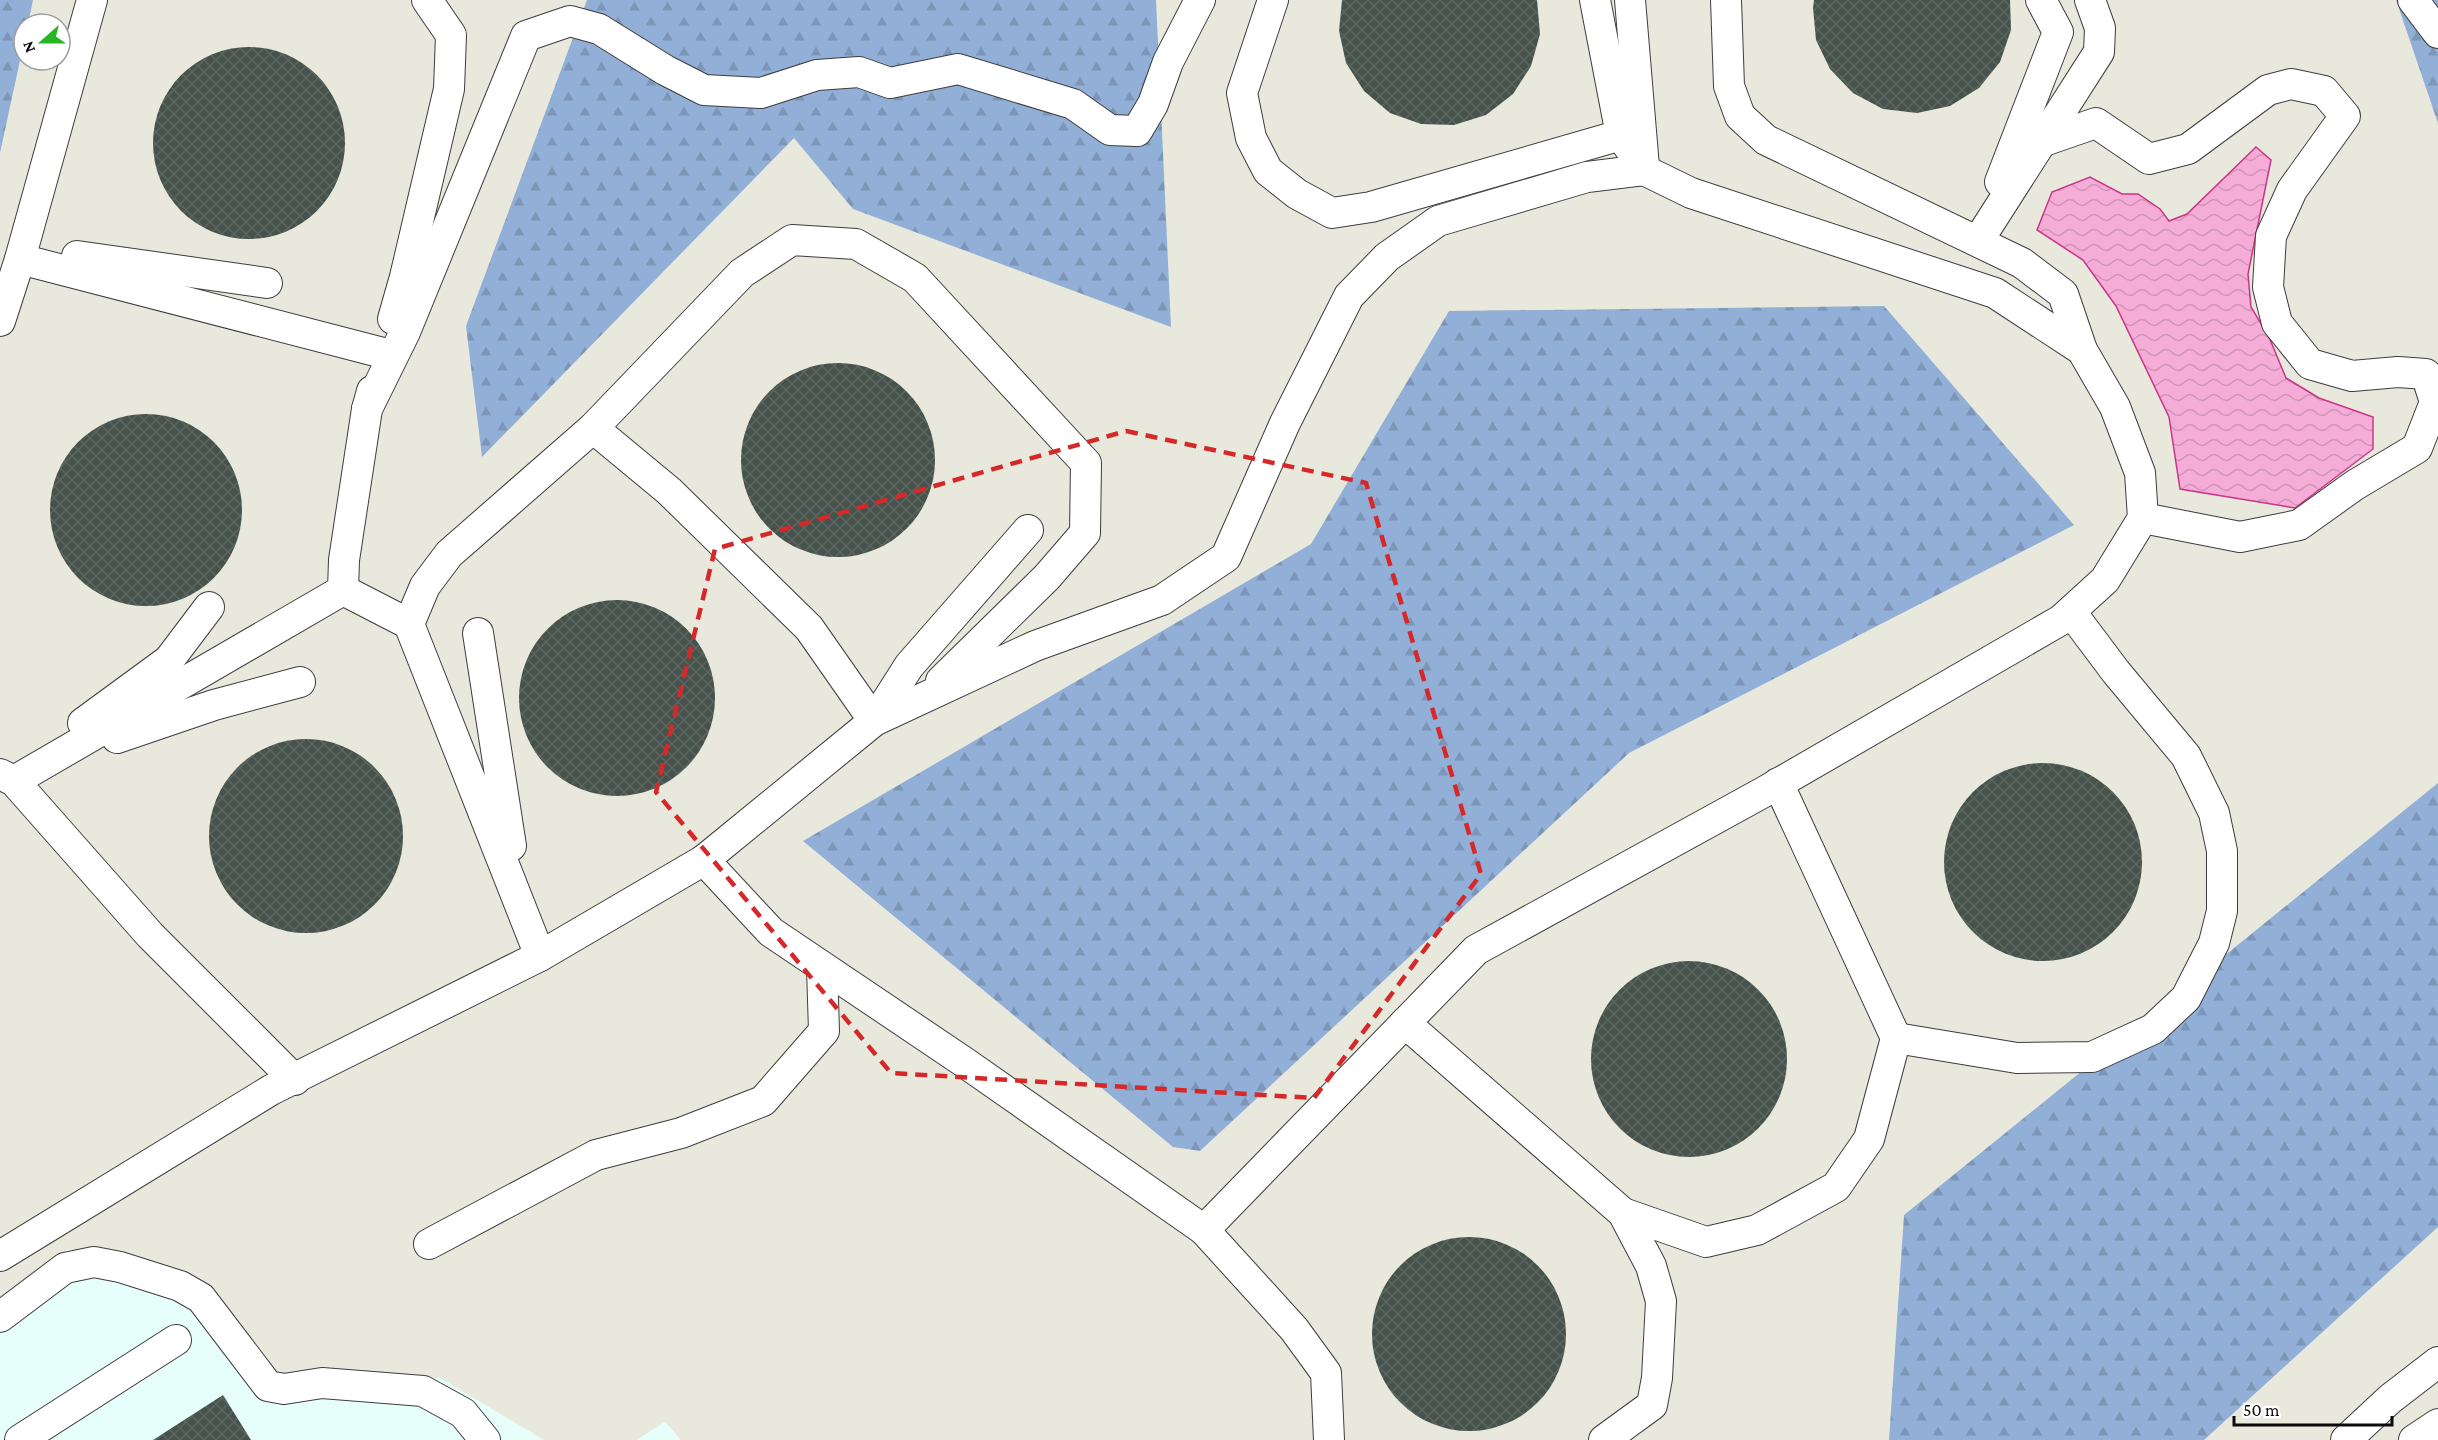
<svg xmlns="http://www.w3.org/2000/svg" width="2438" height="1440" font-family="'Crimson Pro',serif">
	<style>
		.industrial { fill: #e9e8dd; fill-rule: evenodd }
		.forest { fill: url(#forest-firs) }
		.water { fill: url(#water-waves); stroke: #ca3589; stroke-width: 1.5 }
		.building { fill: url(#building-cross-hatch) }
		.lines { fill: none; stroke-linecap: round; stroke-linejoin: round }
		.minor-casing { stroke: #3d3d3d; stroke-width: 32 }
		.minor { stroke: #fff; stroke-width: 30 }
		.marked { fill: none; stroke: #d62828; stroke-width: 4.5; stroke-dasharray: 12 8; stroke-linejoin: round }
	</style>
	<defs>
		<pattern id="forest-firs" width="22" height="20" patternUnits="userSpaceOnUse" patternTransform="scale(1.5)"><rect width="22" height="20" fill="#92afd7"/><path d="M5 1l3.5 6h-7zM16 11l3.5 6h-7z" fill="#7d95b7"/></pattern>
		<pattern id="water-waves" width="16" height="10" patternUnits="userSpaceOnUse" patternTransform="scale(1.5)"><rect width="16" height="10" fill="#f5add7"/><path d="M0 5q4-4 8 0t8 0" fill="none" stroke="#d194b7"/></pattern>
		<pattern id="building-cross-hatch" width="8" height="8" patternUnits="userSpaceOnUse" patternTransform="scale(1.5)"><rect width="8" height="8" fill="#46524b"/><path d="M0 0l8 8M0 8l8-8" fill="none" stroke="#5c6660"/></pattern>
	</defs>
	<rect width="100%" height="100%" fill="#e7fffb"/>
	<!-- industrial -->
	<path class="industrial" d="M 0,0 L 2438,0 L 2438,1440 L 681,1440 L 665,1422 L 636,1440 L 544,1440 L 440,1378 L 272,1378 L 199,1279 L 67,1249 L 34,1283 L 0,1306 ZM 24,24 L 60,24 L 60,60 L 24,60 Z"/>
	<!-- forest -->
	<g class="forest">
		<path d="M 0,0 L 33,0 L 28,24 L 24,24 L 24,42 L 0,153 Z"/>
		<path d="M 587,0 L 1156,0 L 1171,327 L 853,209 L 794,138 L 482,457 L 466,326 Z"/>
		<path d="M 2396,0 L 2438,0 L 2438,123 Z"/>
		<path d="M 1884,306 L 2074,525 L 1629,753 L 1200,1151 L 1173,1147 L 803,841 L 1311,544 L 1449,311 Z"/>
		<path d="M 2438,783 L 2438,1227 L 2204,1440 L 1889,1440 L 1904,1215 Z"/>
	</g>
	<!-- water -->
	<path class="water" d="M 2256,147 L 2271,160 L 2248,274 L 2251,307 L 2269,337 L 2286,378 L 2319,398 L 2373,417 L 2373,449 L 2295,508 L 2180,489 L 2169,417 L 2116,306 L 2083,260 L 2037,230 L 2052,192 L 2090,177 L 2122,194 L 2138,194 L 2160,209 L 2169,221 L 2187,214 Z"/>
	<!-- building -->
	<g class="building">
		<path d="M 1342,0 L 1537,0 L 1540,34 L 1531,66 L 1513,94 L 1486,115 L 1454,125 L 1421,124 L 1390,113 L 1364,91 L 1346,63 L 1339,31 Z"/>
		<path d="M 1814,0 L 2010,0 L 2011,30 L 2000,62 L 1979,88 L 1950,106 L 1917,113 L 1883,109 L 1853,93 L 1830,69 L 1816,40 L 1813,8 Z"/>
		<circle cx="249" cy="143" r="96"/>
		<circle cx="838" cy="460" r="97"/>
		<circle cx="146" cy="510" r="96"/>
		<circle cx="617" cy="698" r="98"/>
		<circle cx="306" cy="836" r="97"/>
		<circle cx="2043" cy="862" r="99"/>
		<circle cx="1689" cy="1059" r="98"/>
		<circle cx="1469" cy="1334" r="97"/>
		<path d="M 223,1395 L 251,1440 L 153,1440 Z"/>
	</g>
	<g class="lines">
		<defs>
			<g id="minor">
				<path d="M 1273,0 L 1242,93 L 1251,138 L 1268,171 L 1297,194 L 1332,213 L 1371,207 L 1621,135 L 1644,170"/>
				<path d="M 1595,0 L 1621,135"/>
				<path d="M 1630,0 L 1644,167"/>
				<path d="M 1726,0 L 1729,86 L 1740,116 L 1766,140 L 2022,263 L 2063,294 L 2082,350"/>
				<path d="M 2413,0 L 2438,33"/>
				<path d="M 2041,142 L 2096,123 L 2149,159 L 2188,149 L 2268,90 L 2291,84 L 2324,91 L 2345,116 L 2292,190 L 2271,236 L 2268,287 L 2277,323 L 2310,364 L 2352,376 L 2398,372 L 2426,374 L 2435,402 L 2417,448 L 2355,485 L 2299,525 L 2240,537 L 2143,518"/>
				<path d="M 2000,182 L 2058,32 L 2041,0"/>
				<path d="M 1978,241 L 2099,52 L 2100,28 L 2090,0"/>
				<path d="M 77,256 L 267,283"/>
				<path d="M 20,259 L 383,353"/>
				<path d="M 393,319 L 405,277 L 449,89 L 451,35 L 427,0"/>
				<path d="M 0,321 L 20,259 L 92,0"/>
				<path d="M 367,409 L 405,332 L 526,36 L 570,21 L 599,29 L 665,70 L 704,90 L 761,93 L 817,75 L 859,72 L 890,83 L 958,69 L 1073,104 L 1110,130 L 1137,131 L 1153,104 L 1168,62 L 1200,0"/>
				<path d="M 593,428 L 669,491 L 809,628 L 874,721 L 909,666 L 1028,530"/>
				<path d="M 343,590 L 409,624"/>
				<path d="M 478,633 L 511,846"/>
				<path d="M 83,723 L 169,660 L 209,607"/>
				<path d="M 117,738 L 214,705 L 300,682"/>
				<path d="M 0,774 L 14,781 L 150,935 L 295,1080"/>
				<path d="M 14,781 L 343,590 L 344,560 L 367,409 L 372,391"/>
				<path d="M 704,860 L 771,932 L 964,1062 L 1204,1230"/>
				<path d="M 540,956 L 409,624 L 425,586 L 449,554 L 593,428 L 742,273 L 792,240 L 856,244 L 915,278 L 1086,463 L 1085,533 L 1047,577 L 941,681"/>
				<path d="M 1405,1023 L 1623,1213 L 1651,1266 L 1661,1301 L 1657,1378 L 1652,1405 L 1604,1440"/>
				<path d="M 1896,1038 L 2017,1058 L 2092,1057 L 2153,1029 L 2186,998 L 2214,943 L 2222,911 L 2222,851 L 2214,813 L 2186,756 L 2116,672 L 2071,612"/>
				<path d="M 1623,1213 L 1706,1242 L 1757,1230 L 1836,1187 L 1869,1139 L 1896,1038 L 1778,783"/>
				<path d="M 429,1244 L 596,1155 L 681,1133 L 763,1101 L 824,1031 L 822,968"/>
				<path d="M 0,1256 L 271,1090 L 540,956 L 704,860 L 874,721 L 1035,646 L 1162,600 L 1226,557 L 1285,423 L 1349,296 L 1387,257 L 1438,221 L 1587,177 L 1644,170 L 1691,193 L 1995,293 L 2082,350 L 2115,407 L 2140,473 L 2143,518 L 2105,580 L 2061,620 L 1762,793 L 1476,950 L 1204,1230 L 1294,1329 L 1326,1373 L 1329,1440"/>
				<path d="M 0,1317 L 65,1268 L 94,1262 L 120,1267 L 180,1286 L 201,1298 L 268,1386 L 284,1389 L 322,1383 L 423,1391 L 463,1413 L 485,1440"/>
				<path d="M 20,1440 L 176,1340"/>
				<path d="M 2346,1440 L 2390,1399 L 2438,1362"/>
				<path d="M 2414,1440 L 2438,1424"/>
			</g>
		</defs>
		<!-- minor casing -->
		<use href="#minor" class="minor-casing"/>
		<!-- minor -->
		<use href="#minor" class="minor"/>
	</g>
	<!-- marked area -->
	<path class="marked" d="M 1126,431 L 1366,483 L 1481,874 L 1314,1098 L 891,1073 L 656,792 L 715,549 Z"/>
	<!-- north arrow -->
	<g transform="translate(42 42) rotate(249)"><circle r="28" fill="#ffffff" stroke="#9d9d9d" stroke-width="1.5"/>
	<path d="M0-4.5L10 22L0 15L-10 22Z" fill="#27b626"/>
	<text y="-9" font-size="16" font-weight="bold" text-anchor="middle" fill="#0a0a0a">N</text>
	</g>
	<!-- scale -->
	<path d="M2234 1416v9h158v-9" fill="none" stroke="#0a0a0a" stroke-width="3"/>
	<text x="2243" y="1416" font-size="18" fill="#0a0a0a" stroke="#ffffff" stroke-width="4.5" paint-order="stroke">50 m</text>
</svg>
